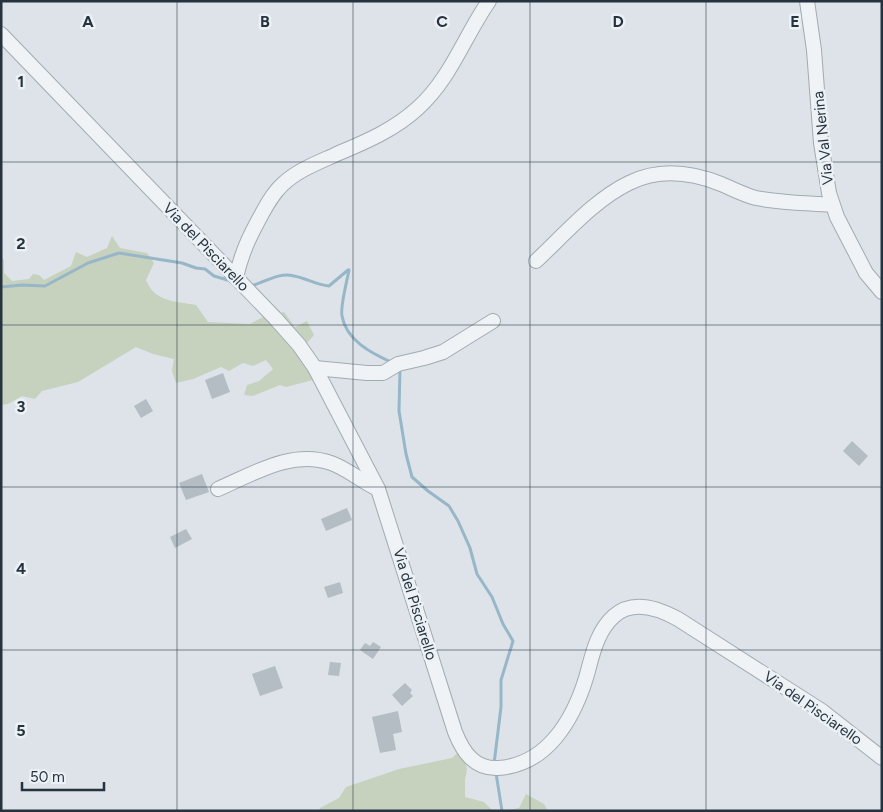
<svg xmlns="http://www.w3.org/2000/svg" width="883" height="812" font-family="Figtree,sans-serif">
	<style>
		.green { fill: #c6d2be }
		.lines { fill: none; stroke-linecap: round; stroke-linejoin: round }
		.stream { stroke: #97b7c9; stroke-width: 3 }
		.building { fill: #b4bdc4 }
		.minor-casing { stroke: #a2abb2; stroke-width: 16 }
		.minor { stroke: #f0f3f6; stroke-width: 14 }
		.grid { fill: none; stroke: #26333e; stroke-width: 1; stroke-opacity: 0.55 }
		.labels { text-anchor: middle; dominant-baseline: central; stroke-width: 5; stroke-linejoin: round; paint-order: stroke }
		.street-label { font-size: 15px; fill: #26333e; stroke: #ecf1f5 }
		.grid-label { font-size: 16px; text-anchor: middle; font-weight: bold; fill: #26333e; stroke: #ecf1f5; stroke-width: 5; stroke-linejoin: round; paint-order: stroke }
	</style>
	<rect width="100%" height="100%" fill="#dde3e8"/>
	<!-- green -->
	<g class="green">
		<path d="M 112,236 L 120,248 L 147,253 L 154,263 L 146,280 C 155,302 174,301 196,305 L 208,322 L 250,324 L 263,317 L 284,312 L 295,327 L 307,321 L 314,335 L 307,343 L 305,364 L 313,380 L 286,387 L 280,385 L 253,396 L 244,395 L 247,385 L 259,381 L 273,369 L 266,360 L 253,366 L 243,363 L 229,371 L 221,367 L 193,379 L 176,383 L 172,371 L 174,359 L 153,354 L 136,347 L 78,382 L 42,391 L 35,399 L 22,396 L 8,404 L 1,405 L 1,257 L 4,260 L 4,273 L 12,281 L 29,279 L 33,274 L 39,275 L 44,280 L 71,266 L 76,252 L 87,257 L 107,248 Z"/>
		<path d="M 462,749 L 467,769 L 465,780 L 465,797 L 484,802 L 493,811 L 319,811 L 320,808 L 339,798 L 346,787 L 399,769 L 452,758 Z"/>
		<path d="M 526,794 L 544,804 L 548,811 L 502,811 L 519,808 Z"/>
	</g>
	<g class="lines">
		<!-- stream -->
		<g class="stream">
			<path d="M 349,270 C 347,281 340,307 342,316 C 346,340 371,353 391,362"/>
			<path d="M 251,286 C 265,282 279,272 294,276 C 306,278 316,285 329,286 L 348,270"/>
			<path d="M 1,287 L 22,285 L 45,286 L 88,263 L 119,253 L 182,263 L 196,268 L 205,269 L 214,276 L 231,281"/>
			<path d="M 400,368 L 399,411 L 406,454 L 412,477 L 428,491 L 449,506 L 458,521 L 470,548 L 477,574 L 492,597 L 503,624 L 513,641 L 501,680 L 501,707 L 494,764"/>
			<path d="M 496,773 L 502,811"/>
		</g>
	</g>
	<!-- building -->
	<g class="building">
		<path d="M 223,373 L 230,392 L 212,399 L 205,380 Z"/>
		<path d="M 146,399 L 153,411 L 141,418 L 134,406 Z"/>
		<path d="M 852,441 L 868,456 L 859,466 L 843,451 Z"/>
		<path d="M 202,474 L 209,492 L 186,500 L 179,483 Z"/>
		<path d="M 347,508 L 352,520 L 326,531 L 321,519 Z"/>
		<path d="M 186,529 L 192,539 L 175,548 L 170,537 Z"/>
		<path d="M 340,582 L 343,593 L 328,598 L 324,587 Z"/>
		<path d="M 373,642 L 381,647 L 373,659 L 360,650 L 365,643 L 370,646 Z"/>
		<path d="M 330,662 L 341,663 L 339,676 L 328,675 Z"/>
		<path d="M 275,666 L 283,688 L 260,696 L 252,674 Z"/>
		<path d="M 405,683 L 412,690 L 410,693 L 413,696 L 402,706 L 392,695 Z"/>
		<path d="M 398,711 L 402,732 L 393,734 L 396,750 L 380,753 L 372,717 Z"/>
	</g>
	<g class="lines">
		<defs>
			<g id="minor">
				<path d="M 807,1 L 814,50 L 821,143 L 829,193 L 837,217 L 866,273 L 882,292"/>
				<path d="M 1,34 L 275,318 L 299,345 L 315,368 L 378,489 L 455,732 C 463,752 474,769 498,768 C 547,765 573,720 586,678 C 592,657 596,632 614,616 C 633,599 658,608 678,619 L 822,711 L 882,758"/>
				<path d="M 536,261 C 565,234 594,200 629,183 C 659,168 691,172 721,184 C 733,189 744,195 756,198 C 781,203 807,203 832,205"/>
				<path d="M 236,278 C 240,258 248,239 258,221 C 265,208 272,194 283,184 C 299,169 320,162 339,153 C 368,141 395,129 418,108 C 451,78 464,37 489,1"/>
				<path d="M 315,368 L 367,373 L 383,373 L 398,364 L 424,358 L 443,352 L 493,321"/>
				<path d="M 218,489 C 253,474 292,449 331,463 C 348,469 362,482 378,489"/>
			</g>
		</defs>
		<!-- minor casing -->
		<use href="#minor" class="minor-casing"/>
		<!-- minor -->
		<use href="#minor" class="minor"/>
	</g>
	<!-- grid -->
	<path class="grid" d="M 177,1 L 177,811M 353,1 L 353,811M 530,1 L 530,811M 706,1 L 706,811M 1,162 L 882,162M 1,325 L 882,325M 1,487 L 882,487M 1,650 L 882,650"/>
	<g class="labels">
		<!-- street labels -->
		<g class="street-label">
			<text transform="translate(823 138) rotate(-96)">Via Val Nerina</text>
			<text transform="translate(206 247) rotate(46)">Via del Pisciarello</text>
			<text transform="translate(415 604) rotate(73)">Via del Pisciarello</text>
			<text transform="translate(813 708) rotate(35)">Via del Pisciarello</text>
		</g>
	</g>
	<g class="grid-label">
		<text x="88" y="27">A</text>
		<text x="265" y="27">B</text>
		<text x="442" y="27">C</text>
		<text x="618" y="27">D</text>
		<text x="795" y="27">E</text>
		<text x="21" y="87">1</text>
		<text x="21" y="249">2</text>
		<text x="21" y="412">3</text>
		<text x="21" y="574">4</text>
		<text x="21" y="736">5</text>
	</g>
	<!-- border -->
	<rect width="883" height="812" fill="none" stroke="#26333e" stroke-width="5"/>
	<!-- scale -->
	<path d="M22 782v8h82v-8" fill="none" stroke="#26333e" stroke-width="2.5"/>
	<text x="30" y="782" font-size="15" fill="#26333e" stroke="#ecf1f5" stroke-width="4" paint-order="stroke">50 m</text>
</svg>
